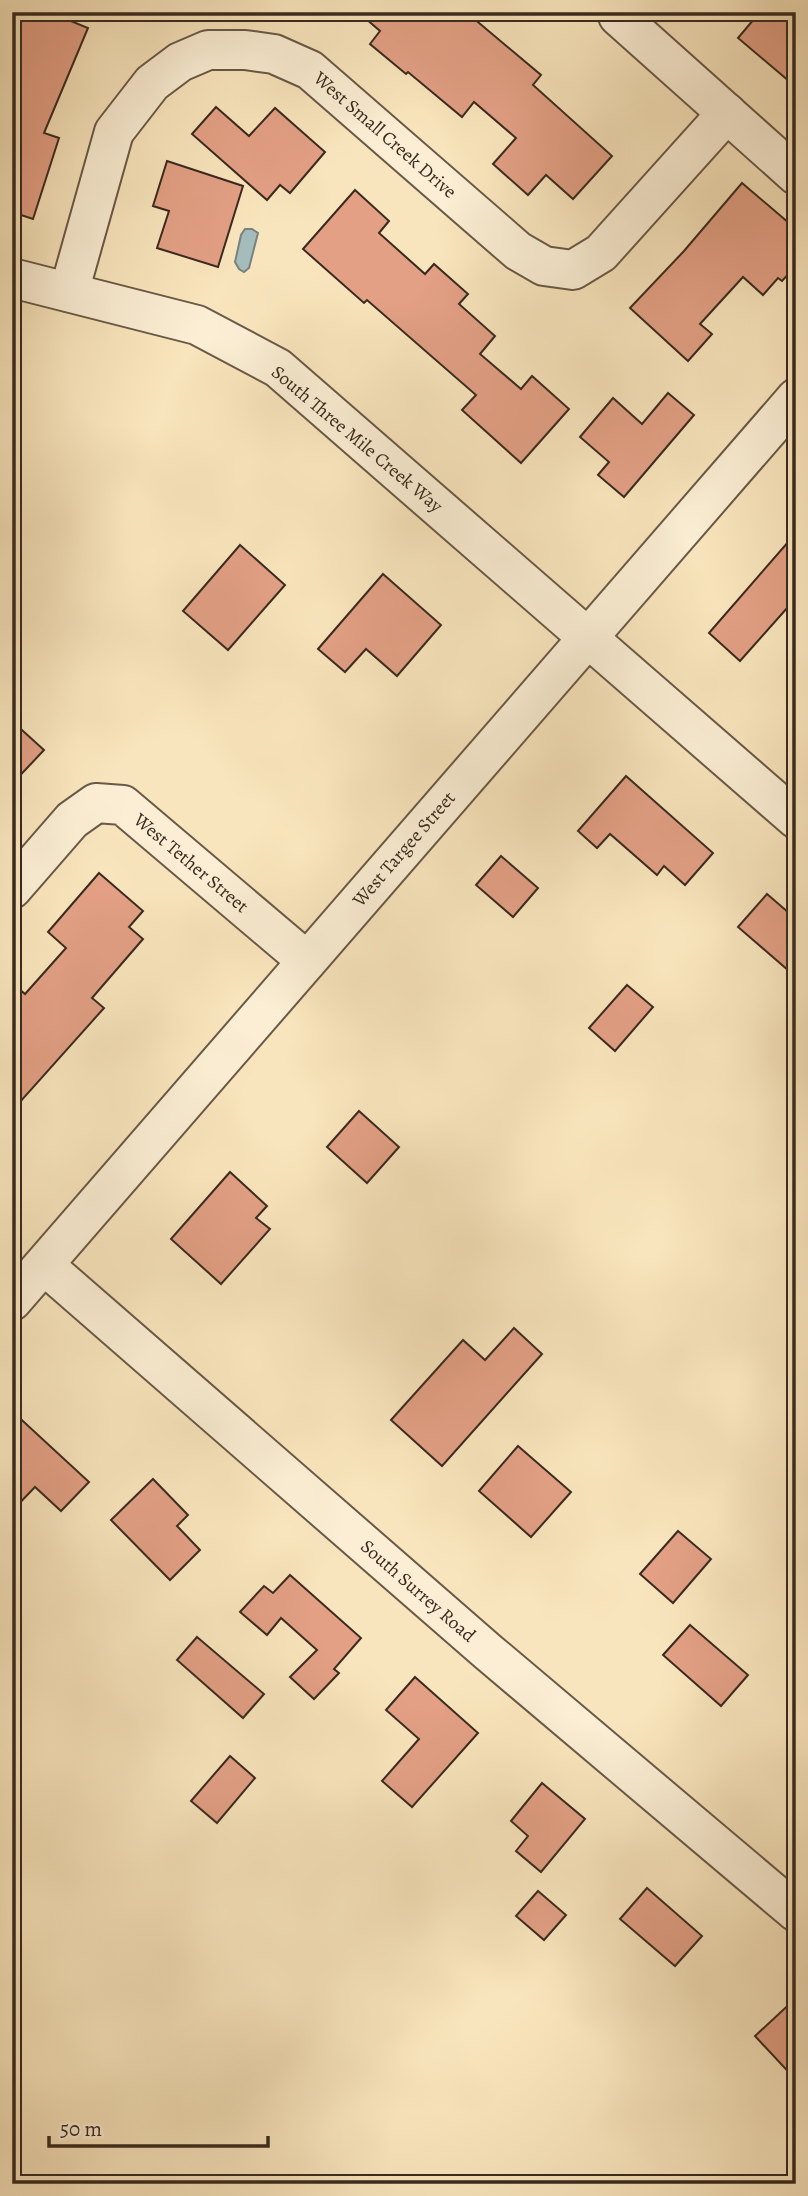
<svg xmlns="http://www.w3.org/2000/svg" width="808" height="2196" font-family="Alegreya,serif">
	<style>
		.water { fill: #a4bcbc; stroke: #79827d; stroke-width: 2 }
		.building { fill: #e3a085; stroke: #392a1f; stroke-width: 2 }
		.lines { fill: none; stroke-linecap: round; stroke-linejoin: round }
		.minor-casing { stroke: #695946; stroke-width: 42 }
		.minor { stroke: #fbeed4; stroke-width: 38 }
		.labels { text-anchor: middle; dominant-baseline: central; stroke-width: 5; stroke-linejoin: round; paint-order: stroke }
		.street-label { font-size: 19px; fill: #392a1f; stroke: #fbeed4 }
	</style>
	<rect width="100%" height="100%" fill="#f9e5bd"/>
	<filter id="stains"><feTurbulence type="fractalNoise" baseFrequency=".00286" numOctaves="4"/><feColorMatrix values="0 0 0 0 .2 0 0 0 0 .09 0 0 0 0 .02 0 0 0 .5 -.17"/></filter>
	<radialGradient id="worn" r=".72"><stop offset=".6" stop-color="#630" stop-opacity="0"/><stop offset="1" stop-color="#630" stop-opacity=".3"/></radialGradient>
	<!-- water -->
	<path class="water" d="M 245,229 L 252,229 L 258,233 L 249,268 L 244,272 L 239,269 L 235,262 L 241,235 Z"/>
	<!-- building -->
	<g class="building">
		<path d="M 19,12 L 49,12 L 88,28 L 44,133 L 59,138 L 33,219 L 12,212 L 12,28 Z"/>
		<path d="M 358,12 L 466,12 L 541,75 L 533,85 L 612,156 L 573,199 L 546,175 L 528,195 L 493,164 L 516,138 L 474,102 L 462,117 L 408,72 L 406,74 L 370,44 L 380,31 Z"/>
		<path d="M 760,12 L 796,12 L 796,87 L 738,38 Z"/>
		<path d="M 216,107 L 249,136 L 275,108 L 325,152 L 290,193 L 280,185 L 267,200 L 192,134 Z"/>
		<path d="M 167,161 L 243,186 L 218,267 L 157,248 L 169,211 L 153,206 Z"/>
		<path d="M 742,183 L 796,229 L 796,266 L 782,281 L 778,278 L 763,295 L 743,277 L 700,324 L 712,334 L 688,361 L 630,308 L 684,251 Z"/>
		<path d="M 355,190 L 389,221 L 379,233 L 425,274 L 434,264 L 468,294 L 459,304 L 495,336 L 480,354 L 521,389 L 532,376 L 569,409 L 521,463 L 462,410 L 476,395 L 367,300 L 364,303 L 303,249 Z"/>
		<path d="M 668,393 L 694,415 L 624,497 L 598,475 L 609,462 L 580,437 L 613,398 L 642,424 Z"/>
		<path d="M 796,533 L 796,598 L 740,661 L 709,633 Z"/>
		<path d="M 240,545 L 285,585 L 228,650 L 183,611 Z"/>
		<path d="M 383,574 L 441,625 L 397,676 L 366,649 L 345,672 L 318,649 Z"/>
		<path d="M 12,721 L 44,750 L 12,784 Z"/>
		<path d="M 626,776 L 713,853 L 685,885 L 664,866 L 657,875 L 610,834 L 597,848 L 578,831 Z"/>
		<path d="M 501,856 L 538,888 L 513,917 L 476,885 Z"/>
		<path d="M 99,873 L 143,911 L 129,927 L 143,939 L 92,998 L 104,1008 L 12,1111 L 12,983 L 25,994 L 66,948 L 48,932 Z"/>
		<path d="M 767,894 L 796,919 L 796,977 L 738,927 Z"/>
		<path d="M 627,985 L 653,1007 L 615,1051 L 589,1028 Z"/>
		<path d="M 359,1111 L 399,1147 L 367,1183 L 327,1147 Z"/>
		<path d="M 230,1172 L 267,1206 L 256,1218 L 270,1229 L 221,1284 L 171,1239 Z"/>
		<path d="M 514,1328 L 542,1354 L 442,1466 L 391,1420 L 463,1340 L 485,1360 Z"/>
		<path d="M 12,1411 L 89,1482 L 61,1511 L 35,1487 L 12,1511 Z"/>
		<path d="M 518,1446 L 571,1492 L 531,1537 L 479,1491 Z"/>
		<path d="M 153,1479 L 188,1515 L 177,1526 L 200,1550 L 170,1580 L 111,1520 Z"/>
		<path d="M 678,1531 L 711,1559 L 673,1603 L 640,1574 Z"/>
		<path d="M 290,1575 L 361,1638 L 334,1669 L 339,1673 L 314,1699 L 290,1677 L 317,1650 L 281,1618 L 267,1635 L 240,1612 L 264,1586 L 273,1593 Z"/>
		<path d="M 690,1625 L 748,1675 L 721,1706 L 663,1655 Z"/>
		<path d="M 197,1637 L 264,1694 L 243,1718 L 177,1660 Z"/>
		<path d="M 415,1677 L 478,1733 L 412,1807 L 382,1781 L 419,1739 L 386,1710 Z"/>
		<path d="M 230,1756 L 255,1778 L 217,1823 L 191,1801 Z"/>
		<path d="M 542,1783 L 585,1819 L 541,1872 L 516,1851 L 528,1836 L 511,1821 Z"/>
		<path d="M 647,1888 L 702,1936 L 675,1966 L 620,1919 Z"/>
		<path d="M 538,1891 L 566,1915 L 544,1940 L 516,1916 Z"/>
		<path d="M 796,1998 L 796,2080 L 755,2036 Z"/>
	</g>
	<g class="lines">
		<defs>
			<g id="minor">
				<path d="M 618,16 L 796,175"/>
				<path d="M 12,278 L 197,325 L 278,368 L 796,819"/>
				<path d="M 69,292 L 114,132 L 152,83 L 180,62 L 208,50 L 245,50 L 274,54 L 310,70 L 518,251 L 544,266 L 573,270 L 601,253 L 727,113"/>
				<path d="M 12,889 L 72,820 L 96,803 L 123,805 L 307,961"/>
				<path d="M 44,1265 L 487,1651 L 796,1912"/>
				<path d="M 12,1301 L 796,398"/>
			</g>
		</defs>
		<!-- minor casing -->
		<use href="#minor" class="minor-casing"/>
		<!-- minor -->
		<use href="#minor" class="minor"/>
	</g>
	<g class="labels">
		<!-- street labels -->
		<g class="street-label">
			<text transform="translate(385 135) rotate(41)">West Small Creek Drive</text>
			<text transform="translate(357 439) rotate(40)">South Three Mile Creek Way</text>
			<text transform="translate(404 849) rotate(-49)">West Targee Street</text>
			<text transform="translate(191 863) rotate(40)">West Tether Street</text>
			<text transform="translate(418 1591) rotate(41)">South Surrey Road</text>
		</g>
	</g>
	<!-- margin -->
	<rect width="808" height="2196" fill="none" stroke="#f9e5bd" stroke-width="42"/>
	<rect x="14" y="14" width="780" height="2168" fill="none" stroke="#392a1f" stroke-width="3.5"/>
	<rect x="21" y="21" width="766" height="2154" fill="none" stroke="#392a1f" stroke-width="2"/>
	<!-- scale -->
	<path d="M49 2136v10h219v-10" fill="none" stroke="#392a1f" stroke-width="3.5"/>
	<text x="60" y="2136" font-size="21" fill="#392a1f" stroke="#fbeed4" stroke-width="5" paint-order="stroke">50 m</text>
	<rect width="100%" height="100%" filter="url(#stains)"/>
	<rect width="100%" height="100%" fill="url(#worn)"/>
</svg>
